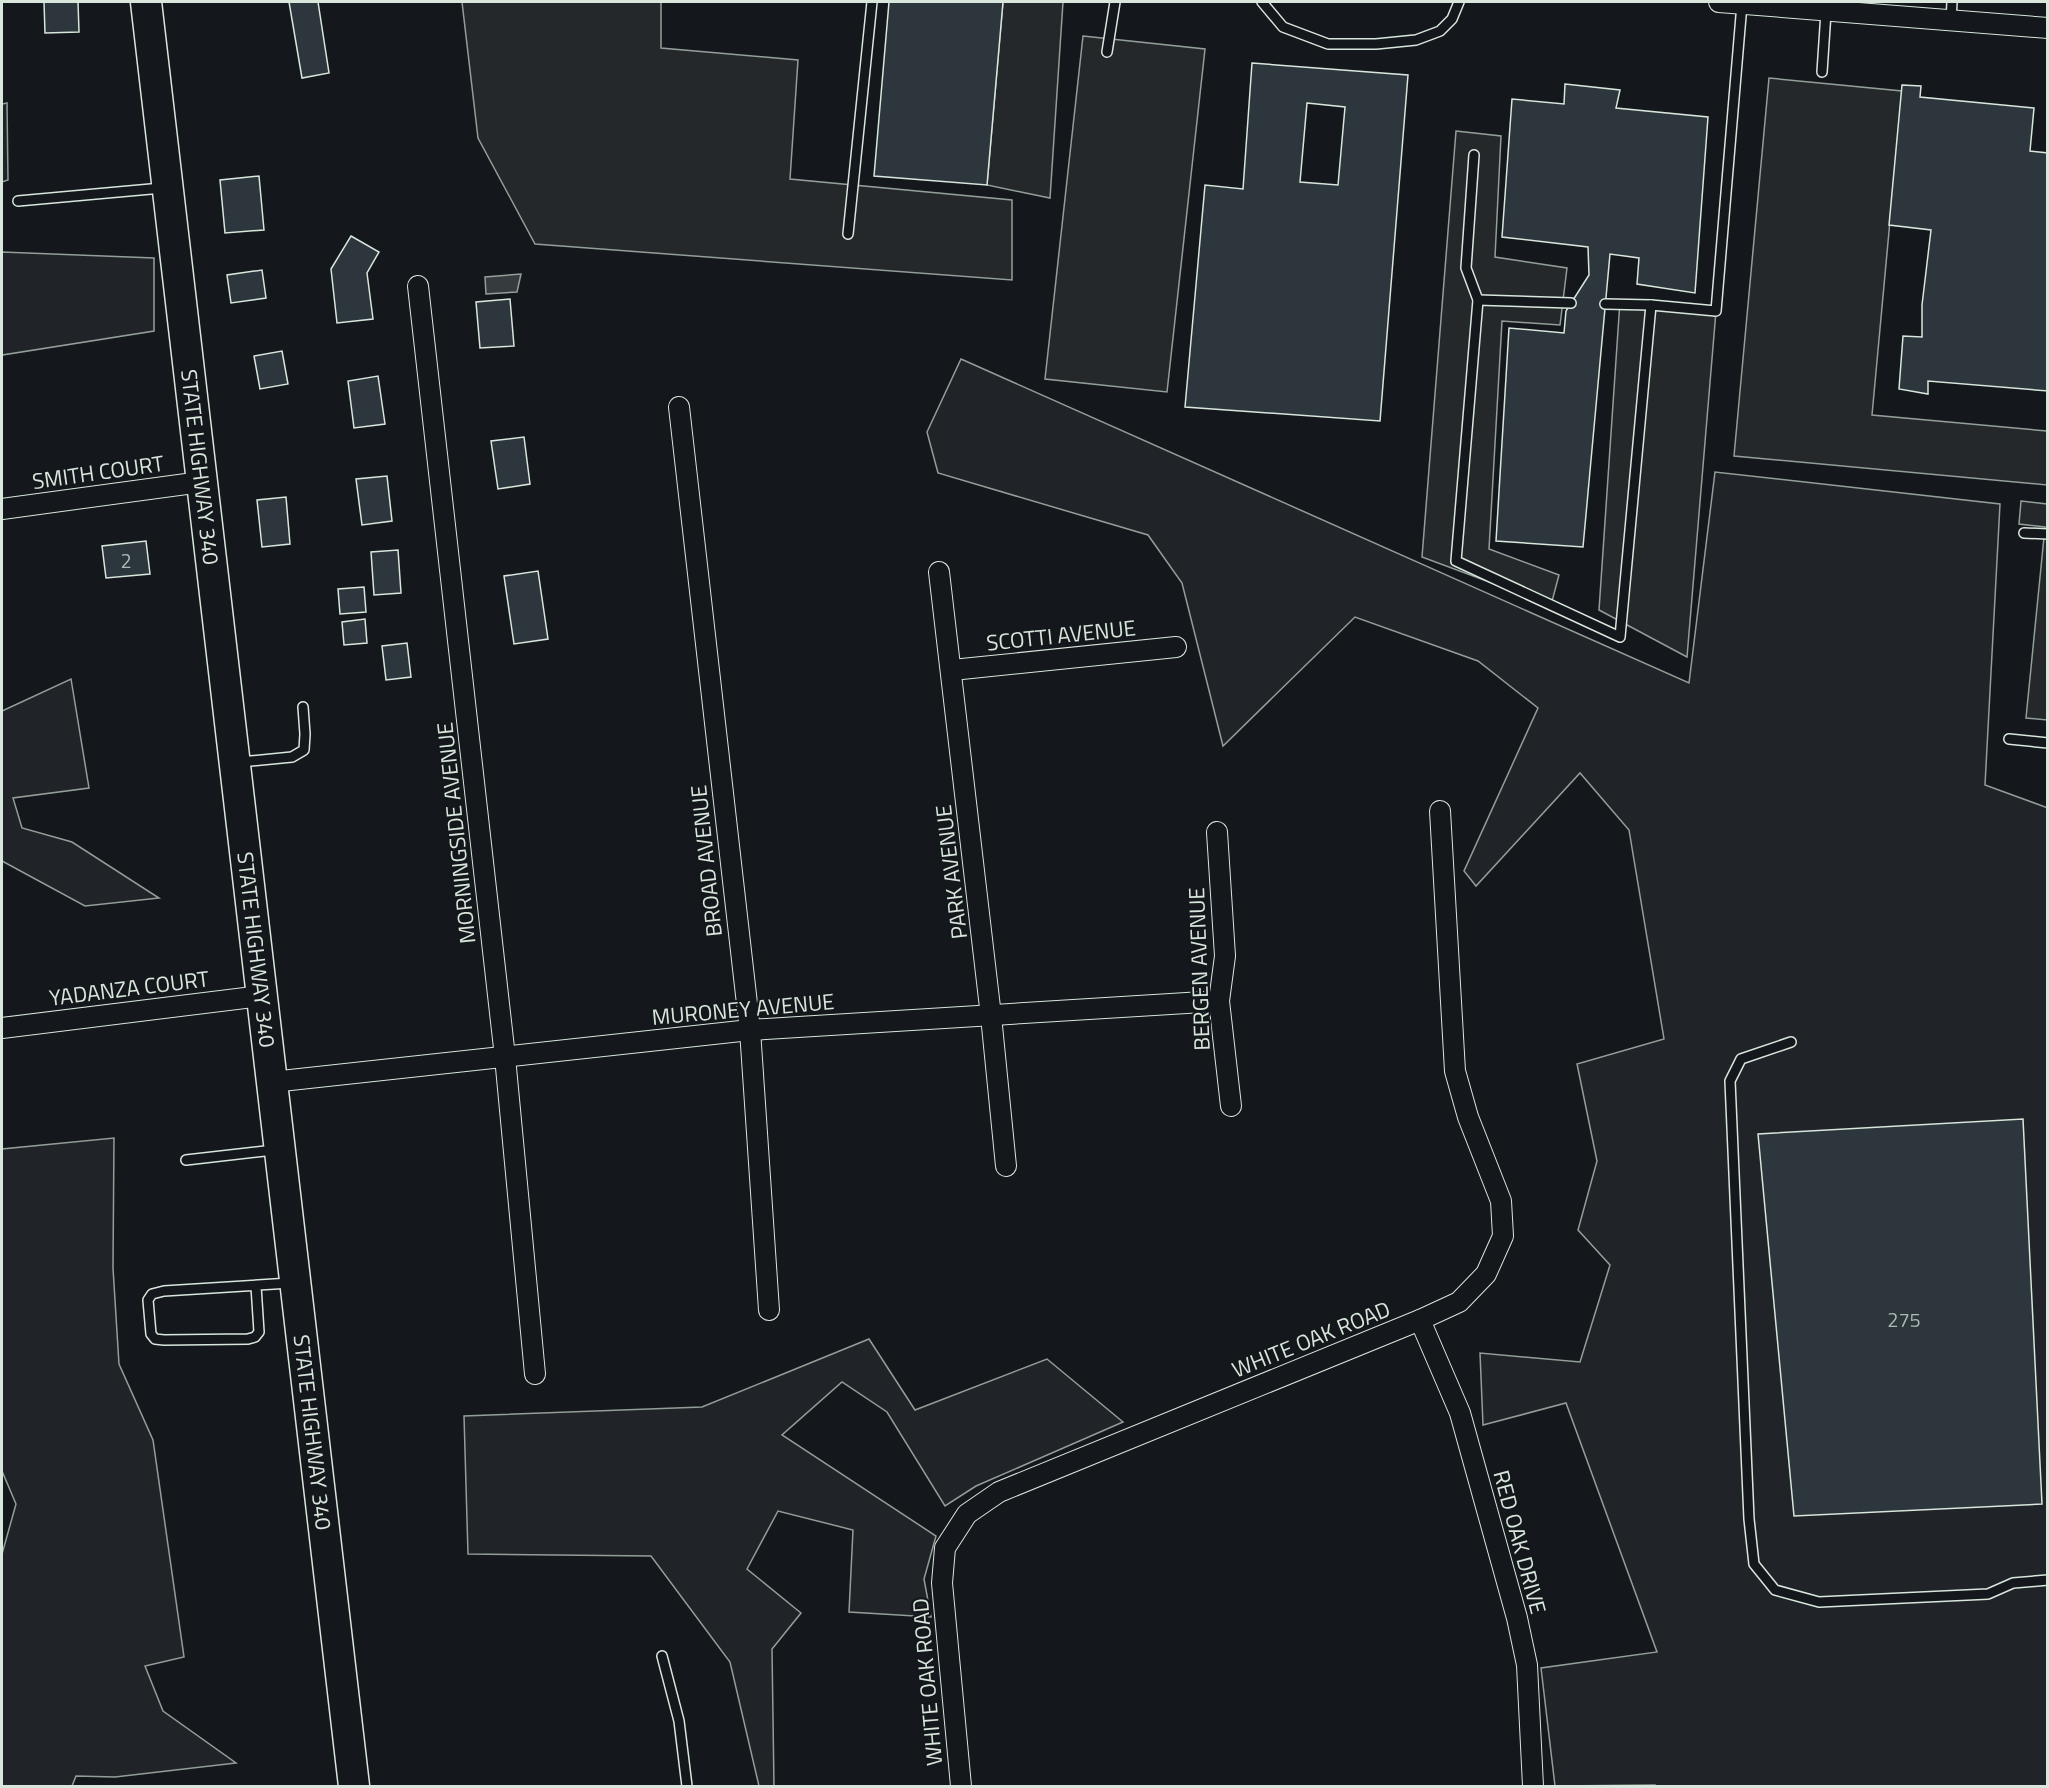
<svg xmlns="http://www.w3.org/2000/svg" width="2049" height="1788" font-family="'Titillium Web',sans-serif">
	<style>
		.green { fill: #202428; stroke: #939e99; stroke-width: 1.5 }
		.parking { fill: #24282b; stroke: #939e99; stroke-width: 1.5 }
		.water { fill: #363b3e; stroke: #939e99; stroke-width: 1.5 }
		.building { fill: #2c363c; stroke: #d8e6dc; stroke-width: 1.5; fill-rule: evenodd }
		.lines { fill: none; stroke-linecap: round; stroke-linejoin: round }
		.service-casing { stroke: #d8e6dc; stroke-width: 12 }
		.minor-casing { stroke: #d8e6dc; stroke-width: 22 }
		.primary-casing { stroke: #d8e6dc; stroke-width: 33 }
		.service { stroke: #14181c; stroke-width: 9 }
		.minor { stroke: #14181c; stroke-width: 20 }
		.primary { stroke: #14181c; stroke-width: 30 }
		.labels { text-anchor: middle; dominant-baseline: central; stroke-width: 4.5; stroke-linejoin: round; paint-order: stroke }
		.number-label { font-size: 20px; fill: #adbab4 }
		.street-label { font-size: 22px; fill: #d8e6dc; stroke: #14181c }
	</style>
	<rect width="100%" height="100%" fill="#14181c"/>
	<!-- green -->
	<g class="green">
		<path d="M 7,103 L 8,180 L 2,182 L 2,104 Z"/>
		<path d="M 2,252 L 154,258 L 154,331 L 2,355 Z"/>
		<path d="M 961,359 L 1689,683 L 1715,472 L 2000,504 L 1985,785 L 2048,808 L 2047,1786 L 1655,1786 L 1655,1785 L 1555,1786 L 1541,1668 L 1657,1652 L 1566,1403 L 1483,1425 L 1480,1353 L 1580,1362 L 1610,1265 L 1578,1230 L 1597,1161 L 1577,1064 L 1664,1039 L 1629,830 L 1580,773 L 1476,886 L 1464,871 L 1538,708 L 1478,661 L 1355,617 L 1223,746 L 1182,583 L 1148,535 L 938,473 L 927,432 Z"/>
		<path d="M 71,679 L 89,788 L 13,798 L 22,828 L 72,842 L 159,898 L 85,906 L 2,861 L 2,711 Z"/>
		<path d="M 114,1138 L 113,1268 L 119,1364 L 153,1440 L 184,1657 L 145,1666 L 163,1711 L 236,1763 L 115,1777 L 76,1776 L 72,1786 L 2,1786 L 2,1554 L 16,1504 L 2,1471 L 2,1149 Z"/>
		<path d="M 869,1339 L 915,1410 L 1047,1359 L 1123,1422 L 976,1486 L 945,1506 L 887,1412 L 842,1382 L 782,1435 L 936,1536 L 924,1579 L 931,1617 L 849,1612 L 853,1530 L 778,1511 L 747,1569 L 801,1613 L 772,1649 L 774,1786 L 759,1786 L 730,1662 L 651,1556 L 468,1554 L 464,1416 L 702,1407 Z"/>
	</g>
	<!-- parking -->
	<g class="parking">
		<path d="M 462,2 L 661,2 L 661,48 L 798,60 L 790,179 L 1012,200 L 1012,280 L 535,244 L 478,138 Z"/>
		<path d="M 1003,2 L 1063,2 L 1050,198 L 987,185 Z"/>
		<path d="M 1083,36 L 1205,49 L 1167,392 L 1045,379 Z"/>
		<path d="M 1769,78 L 1902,91 L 1872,415 L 2047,431 L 2047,485 L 1734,456 Z"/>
		<path d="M 1456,131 L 1501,136 L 1495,257 L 1567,268 L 1560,325 L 1502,321 L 1489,549 L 1559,575 L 1551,605 L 1422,557 Z"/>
		<path d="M 1620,301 L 1716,311 L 1687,657 L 1599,610 Z"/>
		<path d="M 2021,501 L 2047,504 L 2047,720 L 2026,718 L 2045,527 L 2019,524 Z"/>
	</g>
	<!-- water -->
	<path class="water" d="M 521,274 L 517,292 L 486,294 L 485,277 Z"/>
	<!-- building -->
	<g class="building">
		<path d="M 44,2 L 78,2 L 79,32 L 45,33 Z"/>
		<path d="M 289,2 L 318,2 L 329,73 L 302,78 Z"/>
		<path d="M 889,2 L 1003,2 L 987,185 L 874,176 Z"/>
		<path d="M 1252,63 L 1408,75 L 1380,421 L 1185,407 L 1205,185 L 1243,189 ZM 1307,103 L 1345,107 L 1338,185 L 1300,182 Z"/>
		<path d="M 1565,84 L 1620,90 L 1616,108 L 1708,117 L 1695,293 L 1637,284 L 1639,258 L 1610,254 L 1583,547 L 1496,541 L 1509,328 L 1564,333 L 1566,311 L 1589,275 L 1588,247 L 1502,237 L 1512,99 L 1564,104 Z"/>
		<path d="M 1902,85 L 1921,86 L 1920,97 L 2034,108 L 2030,151 L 2048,153 L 2048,391 L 1928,381 L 1928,394 L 1899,389 L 1903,336 L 1922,337 L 1922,305 L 1931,230 L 1889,225 Z"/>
		<path d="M 259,176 L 264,230 L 225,233 L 220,180 Z"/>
		<path d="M 351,236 L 379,252 L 367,273 L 373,319 L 337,323 L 331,269 Z"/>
		<path d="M 262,270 L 266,298 L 231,303 L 227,275 Z"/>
		<path d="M 510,299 L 514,346 L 480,348 L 476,302 Z"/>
		<path d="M 282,351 L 288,384 L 260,389 L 254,356 Z"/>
		<path d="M 378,376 L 385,424 L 354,428 L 348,381 Z"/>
		<path d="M 524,437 L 530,484 L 498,489 L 491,441 Z"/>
		<path d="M 387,476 L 392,521 L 362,525 L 356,479 Z"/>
		<path d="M 286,497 L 290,544 L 262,547 L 257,500 Z"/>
		<path d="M 146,541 L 150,574 L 106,578 L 102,546 Z"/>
		<path d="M 398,550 L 401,593 L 374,595 L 371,552 Z"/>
		<path d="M 538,571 L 548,639 L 514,644 L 504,576 Z"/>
		<path d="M 364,587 L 366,612 L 340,614 L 338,589 Z"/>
		<path d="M 365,619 L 367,643 L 344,645 L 342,622 Z"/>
		<path d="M 407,643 L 411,677 L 386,680 L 382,646 Z"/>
		<path d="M 2023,1119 L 2042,1504 L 1794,1516 L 1758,1134 Z"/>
	</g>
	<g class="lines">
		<defs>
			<g id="service">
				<path d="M 1262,2 L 1283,27 L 1328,44 L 1376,44 L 1416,40 L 1440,31 L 1452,19 L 1459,2"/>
				<path d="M 1951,21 L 1952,2"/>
				<path d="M 1107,52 L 1115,2"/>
				<path d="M 1822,72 L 1826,12"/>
				<path d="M 1474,155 L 1466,268 L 1478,300 L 1456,561 L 1620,637 L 1651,305"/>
				<path d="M 18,201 L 162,188"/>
				<path d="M 848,234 L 872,2"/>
				<path d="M 1478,300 L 1571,303"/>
				<path d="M 1605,304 L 1651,305 L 1716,311 L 1742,4"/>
				<path d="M 2024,533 L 2048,534"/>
				<path d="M 2009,739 L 2048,743"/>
				<path d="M 240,762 L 292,757 L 304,750 L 305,734 L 303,707"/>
				<path d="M 1791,1042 L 1741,1059 L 1730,1081 L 1749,1519 L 1754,1564 L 1775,1590 L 1819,1602 L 1988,1594 L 2013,1583 L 2048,1580"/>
				<path d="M 186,1160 L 274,1150"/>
				<path d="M 256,1286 L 259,1332 L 255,1337 L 248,1339 L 164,1340 L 155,1339 L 151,1334 L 148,1300 L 152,1294 L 164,1291 L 290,1283"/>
				<path d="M 662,1656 L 679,1721 L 687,1786"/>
			</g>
			<g id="minor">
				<path d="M 1719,2 L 2048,28"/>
				<path d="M 418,286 L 505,1057 L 535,1374"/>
				<path d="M 679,407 L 750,1030 L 769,1310"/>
				<path d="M 2,509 L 201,482"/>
				<path d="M 939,572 L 991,1016 L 1006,1166"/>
				<path d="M 952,670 L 1176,647"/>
				<path d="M 1217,832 L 1225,956 L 1219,1001 L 1231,1106"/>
				<path d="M 2,1028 L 261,996"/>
				<path d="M 272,1082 L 750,1030 L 1219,1001"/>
				<path d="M 1420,1320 L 1460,1413 L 1517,1618 L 1527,1665 L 1533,1786"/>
				<path d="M 961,1786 L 942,1583 L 945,1548 L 967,1514 L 999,1492 L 1420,1320 L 1459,1302 L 1486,1274 L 1503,1236 L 1501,1201 L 1468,1117 L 1455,1071 L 1440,811"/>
			</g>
			<g id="primary">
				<path id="s1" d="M 146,2 L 354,1786"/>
			</g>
		</defs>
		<!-- service casing -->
		<use href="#service" class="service-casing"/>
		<!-- minor casing -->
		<use href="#minor" class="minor-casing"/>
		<!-- primary casing -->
		<use href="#primary" class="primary-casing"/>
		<!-- service -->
		<use href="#service" class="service"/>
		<!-- minor -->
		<use href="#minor" class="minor"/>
		<!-- primary -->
		<use href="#primary" class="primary"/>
	</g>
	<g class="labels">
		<!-- number labels -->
		<g class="number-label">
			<text x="126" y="560">2</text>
			<text x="1904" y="1319">275</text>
		</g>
		<!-- street labels -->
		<g class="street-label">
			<text stroke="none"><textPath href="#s1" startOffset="468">STATE HIGHWAY 340</textPath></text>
			<text transform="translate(98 472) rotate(-8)">SMITH COURT</text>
			<text transform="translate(1061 635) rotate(-6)">SCOTTI AVENUE</text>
			<text transform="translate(456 833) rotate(-96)">MORNINGSIDE AVENUE</text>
			<text transform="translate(706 861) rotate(-96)">BROAD AVENUE</text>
			<text transform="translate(951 872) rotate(-97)">PARK AVENUE</text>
			<text stroke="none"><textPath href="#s1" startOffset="954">STATE HIGHWAY 340</textPath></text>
			<text transform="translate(1199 969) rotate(-92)">BERGEN AVENUE</text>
			<text transform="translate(129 988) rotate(-7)">YADANZA COURT</text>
			<text transform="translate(743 1009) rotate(-5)">MURONEY AVENUE</text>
			<text transform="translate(1311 1339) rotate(-22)">WHITE OAK ROAD</text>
			<text stroke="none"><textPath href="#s1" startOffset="1440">STATE HIGHWAY 340</textPath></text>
			<text transform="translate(1520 1542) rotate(75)">RED OAK DRIVE</text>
			<text transform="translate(927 1682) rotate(-95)">WHITE OAK ROAD</text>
		</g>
	</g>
	<!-- border -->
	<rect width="2049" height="1788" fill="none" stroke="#d8e6dc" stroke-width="6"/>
</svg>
